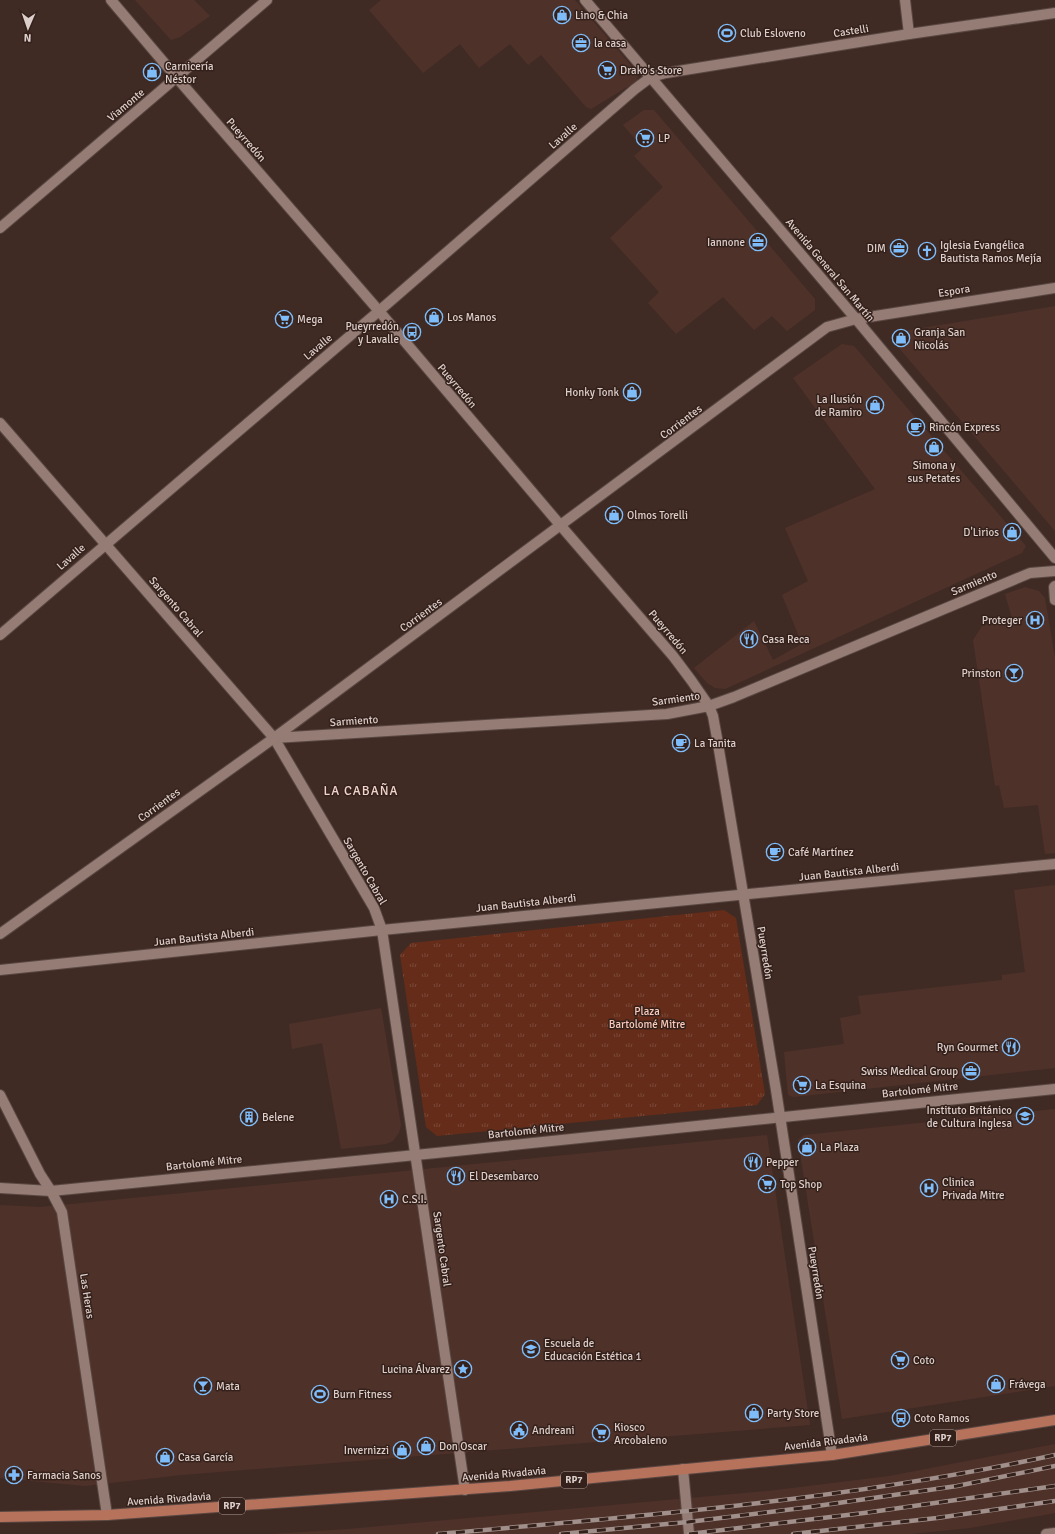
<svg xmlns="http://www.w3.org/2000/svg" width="1055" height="1534" font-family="Signika,sans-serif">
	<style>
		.built { fill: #4e322a }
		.park { fill: url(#park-tufts) }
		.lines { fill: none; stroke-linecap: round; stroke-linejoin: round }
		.minor-casing { stroke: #594742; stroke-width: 12 }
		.tertiary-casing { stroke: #594742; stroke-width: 12 }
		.secondary-casing { stroke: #594742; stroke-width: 12 }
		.primary-casing { stroke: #594742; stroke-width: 12 }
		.minor { stroke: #957c74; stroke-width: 10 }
		.tertiary { stroke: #957c74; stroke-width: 10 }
		.secondary { stroke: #957c74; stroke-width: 10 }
		.primary { stroke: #b7725b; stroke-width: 10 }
		.rail-casing { stroke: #a08f8a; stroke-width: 4.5 }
		.rail { stroke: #35211b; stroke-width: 3; stroke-dasharray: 9; stroke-linecap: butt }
		.labels { text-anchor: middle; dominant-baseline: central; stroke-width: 3; stroke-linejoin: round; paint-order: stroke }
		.shield { fill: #35211b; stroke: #aa9a96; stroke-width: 1 }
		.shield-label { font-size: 10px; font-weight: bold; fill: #dcceca }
		.poi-label { font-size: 11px; fill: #dcceca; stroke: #35211b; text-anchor: start }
		.street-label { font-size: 11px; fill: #dcceca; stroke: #35211b }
		.park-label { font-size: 11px; fill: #fbcaba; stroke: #35211b }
		.quarter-label { font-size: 13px; letter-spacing: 1px; fill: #efd4cb; stroke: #35211b }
	</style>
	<defs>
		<pattern id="park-tufts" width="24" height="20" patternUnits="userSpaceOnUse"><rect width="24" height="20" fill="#642c19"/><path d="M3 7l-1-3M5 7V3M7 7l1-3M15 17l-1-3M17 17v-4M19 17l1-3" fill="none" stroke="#7a4939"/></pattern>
	</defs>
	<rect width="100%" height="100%" fill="#402b24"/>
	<!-- built -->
	<g class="built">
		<path d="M 135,0 L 194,0 L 210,16 L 180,37 L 171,40 Z"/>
		<path d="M 381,0 L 575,0 L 635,70 L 638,75 L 637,81 L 591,109 L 586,107 L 541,55 L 528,65 L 510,44 L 479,68 L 460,44 L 423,73 L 369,10 Z"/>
		<path d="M 644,110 L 654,110 L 815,299 L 815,310 L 787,331 L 772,316 L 754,330 L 723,297 L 676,334 L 648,303 L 659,292 L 610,238 L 663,187 L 634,156 L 643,148 L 623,125 Z"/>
		<path d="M 1055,306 L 1055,531 L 893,341 L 898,332 Z"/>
		<path d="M 842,344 L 854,346 L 1026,546 L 1022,553 L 725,689 L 715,688 L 707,683 L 694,668 L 754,621 L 773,660 L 802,644 L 782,595 L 808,581 L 785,528 L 875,489 L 793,378 Z"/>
		<path d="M 1025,587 L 1039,591 L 1045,598 L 1055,658 L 1055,853 L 1045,854 L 1038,805 L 1004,808 L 999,785 L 995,786 L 973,640 L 982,626 L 1012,618 L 1005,594 Z"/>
		<path d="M 1055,885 L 1055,1068 L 794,1097 L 788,1095 L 784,1052 L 844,1044 L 840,1018 L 861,1014 L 858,996 L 1002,980 L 1002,975 L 1025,972 L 1014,890 Z"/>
		<path d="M 381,1008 L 401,1125 L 399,1133 L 393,1141 L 386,1144 L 341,1149 L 322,1043 L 292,1049 L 289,1024 Z"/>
		<path d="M 1055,1109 L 1055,1386 L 842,1419 L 798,1140 L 804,1135 Z"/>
		<path d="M 767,1135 L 810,1425 L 181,1475 L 85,1486 L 0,1478 L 0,1205 L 41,1207 Z"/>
		<path d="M 1055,1444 L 1055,1513 L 970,1528 L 911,1534 L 273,1534 L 348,1529 L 768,1491 L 889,1476 Z"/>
	</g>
	<!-- park -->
	<path class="park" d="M 724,910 L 736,918 L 765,1094 L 757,1105 L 437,1136 L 426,1127 L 400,955 L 411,943 Z"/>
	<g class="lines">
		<defs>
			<g id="minor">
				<path d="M 905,0 L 909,34"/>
				<path d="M 0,228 L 267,0"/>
				<path d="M 0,423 L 274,738 L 374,908 L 382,930 L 465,1490"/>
				<path d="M 0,635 L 379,311 L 635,89 L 651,77 L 666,73 L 909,34 L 1055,13"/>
				<path d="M 274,738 L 667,714 L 709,706"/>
				<path d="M 0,934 L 274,738 L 827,327 L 856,319 L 1055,288"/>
				<path d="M 0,970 L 382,930 L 1055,864"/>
				<path d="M 0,1095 L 40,1174 L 51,1191 L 62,1212 L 107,1515"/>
				<path d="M 0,1188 L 51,1191 L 436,1153 L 1055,1089"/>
				<path d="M 683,1469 L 689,1534"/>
			</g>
			<g id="tertiary">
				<path d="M 111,0 L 177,78 L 379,311 L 561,526 L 673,656 L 691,680 L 709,706 L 713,716 L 717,738 L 776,1090 L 832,1455"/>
				<path d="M 585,0 L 856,319 L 1055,558"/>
				<path d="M 1055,586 L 1054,587 L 1055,600"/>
				<path d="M 709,706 L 734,697 L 1030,573 L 1055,571"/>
			</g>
			<path id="secondary" d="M 1046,1534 L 1055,1533"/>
			<path id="primary" d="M 0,1517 L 107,1515 L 510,1486 L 832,1455 L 1055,1420"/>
		</defs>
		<!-- minor casing -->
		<use href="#minor" class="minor-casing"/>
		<!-- tertiary casing -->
		<use href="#tertiary" class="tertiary-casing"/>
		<!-- secondary casing -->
		<use href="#secondary" class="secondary-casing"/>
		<!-- primary casing -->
		<use href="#primary" class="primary-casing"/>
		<!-- minor -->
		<use href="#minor" class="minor"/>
		<!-- tertiary -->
		<use href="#tertiary" class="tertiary"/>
		<!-- secondary -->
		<use href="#secondary" class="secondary"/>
		<!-- primary -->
		<use href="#primary" class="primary"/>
		<defs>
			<g id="rail">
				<path d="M 438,1534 C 644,1516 853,1499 1055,1455"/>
				<path d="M 561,1534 L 688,1522 L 810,1507 L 957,1486 L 1055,1466"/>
				<path d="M 689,1534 L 864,1513 L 1055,1486"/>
				<path d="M 793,1534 L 937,1518 L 1055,1501"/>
			</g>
		</defs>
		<!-- rail casing -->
		<use href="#rail" class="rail-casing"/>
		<!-- rail -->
		<use href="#rail" class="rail"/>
	</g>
	<!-- icons -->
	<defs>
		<symbol id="shop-ring" viewBox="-11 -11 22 22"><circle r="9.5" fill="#35211b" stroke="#7fbdfa" stroke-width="1.5"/><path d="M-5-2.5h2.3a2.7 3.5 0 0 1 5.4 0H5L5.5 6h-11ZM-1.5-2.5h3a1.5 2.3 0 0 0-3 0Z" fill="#7fbdfa"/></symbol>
		<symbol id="stadium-ring" viewBox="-11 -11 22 22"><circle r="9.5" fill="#35211b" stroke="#7fbdfa" stroke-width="1.5"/><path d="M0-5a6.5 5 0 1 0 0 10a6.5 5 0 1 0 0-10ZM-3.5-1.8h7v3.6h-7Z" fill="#7fbdfa"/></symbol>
		<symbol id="office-ring" viewBox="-11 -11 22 22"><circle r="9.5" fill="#35211b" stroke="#7fbdfa" stroke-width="1.5"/><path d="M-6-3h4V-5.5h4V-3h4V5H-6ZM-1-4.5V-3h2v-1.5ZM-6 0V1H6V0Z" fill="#7fbdfa"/></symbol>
		<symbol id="supermarket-ring" viewBox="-11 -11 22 22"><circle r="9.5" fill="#35211b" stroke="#7fbdfa" stroke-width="1.5"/><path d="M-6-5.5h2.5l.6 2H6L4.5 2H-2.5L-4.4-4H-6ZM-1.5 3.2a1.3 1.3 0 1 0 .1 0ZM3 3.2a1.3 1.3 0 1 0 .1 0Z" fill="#7fbdfa"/></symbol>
		<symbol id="church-ring" viewBox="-11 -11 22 22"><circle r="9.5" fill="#35211b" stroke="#7fbdfa" stroke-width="1.5"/><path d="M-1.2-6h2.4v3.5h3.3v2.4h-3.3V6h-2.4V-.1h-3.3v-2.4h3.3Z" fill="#7fbdfa"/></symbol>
		<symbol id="bus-ring" viewBox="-11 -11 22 22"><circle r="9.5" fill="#35211b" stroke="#7fbdfa" stroke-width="1.5"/><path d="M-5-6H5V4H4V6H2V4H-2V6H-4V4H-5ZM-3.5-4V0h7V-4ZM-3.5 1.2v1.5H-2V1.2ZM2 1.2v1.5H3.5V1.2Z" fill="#7fbdfa"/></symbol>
		<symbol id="cafe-ring" viewBox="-11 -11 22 22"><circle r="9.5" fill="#35211b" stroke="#7fbdfa" stroke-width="1.5"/><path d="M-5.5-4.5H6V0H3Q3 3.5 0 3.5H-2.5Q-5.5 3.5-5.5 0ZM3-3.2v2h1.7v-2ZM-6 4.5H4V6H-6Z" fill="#7fbdfa"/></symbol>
		<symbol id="hospital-ring" viewBox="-11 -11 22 22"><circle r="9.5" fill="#35211b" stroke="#7fbdfa" stroke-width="1.5"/><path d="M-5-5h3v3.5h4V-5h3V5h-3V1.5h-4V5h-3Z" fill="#7fbdfa"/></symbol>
		<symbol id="restaurant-ring" viewBox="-11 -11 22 22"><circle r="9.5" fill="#35211b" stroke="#7fbdfa" stroke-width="1.5"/><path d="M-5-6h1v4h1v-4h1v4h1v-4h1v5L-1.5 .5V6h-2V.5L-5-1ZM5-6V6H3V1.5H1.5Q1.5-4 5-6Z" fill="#7fbdfa"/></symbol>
		<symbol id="bar-ring" viewBox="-11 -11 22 22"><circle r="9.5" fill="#35211b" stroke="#7fbdfa" stroke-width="1.5"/><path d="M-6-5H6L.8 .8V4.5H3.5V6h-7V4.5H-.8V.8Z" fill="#7fbdfa"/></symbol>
		<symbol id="university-ring" viewBox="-11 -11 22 22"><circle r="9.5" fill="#35211b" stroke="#7fbdfa" stroke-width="1.5"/><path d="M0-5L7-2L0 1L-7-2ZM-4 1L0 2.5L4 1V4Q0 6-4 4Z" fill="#7fbdfa"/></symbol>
		<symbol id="building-ring" viewBox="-11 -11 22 22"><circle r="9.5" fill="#35211b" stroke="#7fbdfa" stroke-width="1.5"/><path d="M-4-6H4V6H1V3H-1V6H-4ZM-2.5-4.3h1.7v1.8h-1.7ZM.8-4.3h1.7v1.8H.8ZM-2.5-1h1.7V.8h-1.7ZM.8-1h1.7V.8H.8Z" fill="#7fbdfa"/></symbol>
		<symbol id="school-ring" viewBox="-11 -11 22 22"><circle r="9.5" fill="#35211b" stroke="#7fbdfa" stroke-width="1.5"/><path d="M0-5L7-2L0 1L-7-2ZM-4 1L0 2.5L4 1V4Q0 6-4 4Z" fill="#7fbdfa"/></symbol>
		<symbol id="sight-ring" viewBox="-11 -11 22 22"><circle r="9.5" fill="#35211b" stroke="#7fbdfa" stroke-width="1.5"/><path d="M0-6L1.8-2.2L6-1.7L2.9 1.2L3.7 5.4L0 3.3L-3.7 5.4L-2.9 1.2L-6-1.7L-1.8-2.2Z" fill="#7fbdfa"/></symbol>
		<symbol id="civic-ring" viewBox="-11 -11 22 22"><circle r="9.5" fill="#35211b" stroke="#7fbdfa" stroke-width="1.5"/><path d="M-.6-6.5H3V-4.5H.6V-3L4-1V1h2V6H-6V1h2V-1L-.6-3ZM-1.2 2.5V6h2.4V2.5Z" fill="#7fbdfa"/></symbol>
		<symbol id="pharmacy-ring" viewBox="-11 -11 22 22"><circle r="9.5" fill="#35211b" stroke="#7fbdfa" stroke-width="1.5"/><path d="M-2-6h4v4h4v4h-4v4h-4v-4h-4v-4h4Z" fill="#7fbdfa"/></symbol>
	</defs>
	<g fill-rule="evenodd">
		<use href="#shop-ring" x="552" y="5" width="20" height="20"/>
		<use href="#stadium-ring" x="717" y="23" width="20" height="20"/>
		<use href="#office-ring" x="571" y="33" width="20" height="20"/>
		<use href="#supermarket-ring" x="597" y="60" width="20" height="20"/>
		<use href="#shop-ring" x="142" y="62" width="20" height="20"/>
		<use href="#supermarket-ring" x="635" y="128" width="20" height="20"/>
		<use href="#office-ring" x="748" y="232" width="20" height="20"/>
		<use href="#office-ring" x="889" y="238" width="20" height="20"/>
		<use href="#church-ring" x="917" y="241" width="20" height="20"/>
		<use href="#shop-ring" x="424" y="307" width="20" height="20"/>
		<use href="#supermarket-ring" x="274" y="309" width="20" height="20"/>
		<use href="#bus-ring" x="402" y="322" width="20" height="20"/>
		<use href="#shop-ring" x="891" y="328" width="20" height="20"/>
		<use href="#shop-ring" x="622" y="382" width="20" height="20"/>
		<use href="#shop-ring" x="865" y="395" width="20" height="20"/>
		<use href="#cafe-ring" x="906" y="417" width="20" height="20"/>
		<use href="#shop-ring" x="924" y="437" width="20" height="20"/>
		<use href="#shop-ring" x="604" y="505" width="20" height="20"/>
		<use href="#shop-ring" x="1002" y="522" width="20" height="20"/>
		<use href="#hospital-ring" x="1025" y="610" width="20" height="20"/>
		<use href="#restaurant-ring" x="739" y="629" width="20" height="20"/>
		<use href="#bar-ring" x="1004" y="663" width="20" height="20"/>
		<use href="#cafe-ring" x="671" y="733" width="20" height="20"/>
		<use href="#cafe-ring" x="765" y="842" width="20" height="20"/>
		<use href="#restaurant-ring" x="1001" y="1037" width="20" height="20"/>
		<use href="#office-ring" x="961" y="1061" width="20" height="20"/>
		<use href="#supermarket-ring" x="792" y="1075" width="20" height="20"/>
		<use href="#university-ring" x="1015" y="1106" width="20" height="20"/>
		<use href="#building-ring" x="239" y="1107" width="20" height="20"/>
		<use href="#shop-ring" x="797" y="1137" width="20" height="20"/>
		<use href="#restaurant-ring" x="743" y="1152" width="20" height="20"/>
		<use href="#restaurant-ring" x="446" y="1166" width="20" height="20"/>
		<use href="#supermarket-ring" x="757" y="1174" width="20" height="20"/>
		<use href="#hospital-ring" x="919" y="1178" width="20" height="20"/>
		<use href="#hospital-ring" x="379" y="1189" width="20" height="20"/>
		<use href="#school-ring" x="521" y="1339" width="20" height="20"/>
		<use href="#supermarket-ring" x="890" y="1350" width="20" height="20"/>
		<use href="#sight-ring" x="453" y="1359" width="20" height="20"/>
		<use href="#shop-ring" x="986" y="1374" width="20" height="20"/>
		<use href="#bar-ring" x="193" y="1376" width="20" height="20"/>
		<use href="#stadium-ring" x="310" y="1384" width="20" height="20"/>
		<use href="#shop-ring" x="744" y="1403" width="20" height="20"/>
		<use href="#bus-ring" x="891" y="1408" width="20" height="20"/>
		<use href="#civic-ring" x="509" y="1420" width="20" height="20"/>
		<use href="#supermarket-ring" x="591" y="1423" width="20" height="20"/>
		<use href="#shop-ring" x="416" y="1436" width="20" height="20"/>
		<use href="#shop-ring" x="392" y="1440" width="20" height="20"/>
		<use href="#shop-ring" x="155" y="1447" width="20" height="20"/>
		<use href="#pharmacy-ring" x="4" y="1465" width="20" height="20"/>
	</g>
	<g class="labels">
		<!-- shield labels -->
		<g class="shield">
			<rect x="930" y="1430" width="26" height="16" rx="3"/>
			<rect x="561" y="1472" width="26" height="16" rx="3"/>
			<rect x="219" y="1498" width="26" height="16" rx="3"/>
		</g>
		<g class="shield-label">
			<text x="943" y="1438">RP7</text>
			<text x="574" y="1480">RP7</text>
			<text x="232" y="1506">RP7</text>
		</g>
		<!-- poi labels -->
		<g class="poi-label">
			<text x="575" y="15">Lino &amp; Chia</text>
			<text x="740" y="33">Club Esloveno</text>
			<text x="594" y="43">la casa</text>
			<text x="165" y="66">Carnicería<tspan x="165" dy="13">Néstor</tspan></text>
			<text x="620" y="70">Drako's Store</text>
			<text x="658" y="138">LP</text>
			<text x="745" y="242" text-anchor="end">Iannone</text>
			<text x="940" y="245">Iglesia Evangélica<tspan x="940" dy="13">Bautista Ramos Mejía</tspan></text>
			<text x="886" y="248" text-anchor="end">DIM</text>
			<text x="447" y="317">Los Manos</text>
			<text x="297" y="319">Mega</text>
			<text x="399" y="326" text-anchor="end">Pueyrredón<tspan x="399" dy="13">y Lavalle</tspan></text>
			<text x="914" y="332">Granja San<tspan x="914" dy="13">Nicolás</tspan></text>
			<text x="619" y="392" text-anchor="end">Honky Tonk</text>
			<text x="862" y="399" text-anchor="end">La Ilusión<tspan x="862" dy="13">de Ramiro</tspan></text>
			<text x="929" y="427">Rincón Express</text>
			<text x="934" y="465" text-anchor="middle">Simona y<tspan x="934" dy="13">sus Petates</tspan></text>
			<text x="627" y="515">Olmos Torelli</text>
			<text x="999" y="532" text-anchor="end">D'Lirios</text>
			<text x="1022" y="620" text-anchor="end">Proteger</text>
			<text x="762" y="639">Casa Reca</text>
			<text x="1001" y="673" text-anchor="end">Prinston</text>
			<text x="694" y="743">La Tanita</text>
			<text x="788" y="852">Café Martínez</text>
			<text x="998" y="1047" text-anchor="end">Ryn Gourmet</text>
			<text x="958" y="1071" text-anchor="end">Swiss Medical Group</text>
			<text x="815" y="1085">La Esquina</text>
			<text x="1012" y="1110" text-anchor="end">Instituto Británico<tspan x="1012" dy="13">de Cultura Inglesa</tspan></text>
			<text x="262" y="1117">Belene</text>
			<text x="820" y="1147">La Plaza</text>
			<text x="766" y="1162">Pepper</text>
			<text x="469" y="1176">El Desembarco</text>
			<text x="942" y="1182">Clinica<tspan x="942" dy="13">Privada Mitre</tspan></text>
			<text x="780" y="1184">Top Shop</text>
			<text x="402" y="1199">C.S.I.</text>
			<text x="544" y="1343">Escuela de<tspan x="544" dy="13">Educación Estética 1</tspan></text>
			<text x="913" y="1360">Coto</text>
			<text x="450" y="1369" text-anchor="end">Lucina Álvarez</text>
			<text x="1009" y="1384">Frávega</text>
			<text x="216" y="1386">Mata</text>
			<text x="333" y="1394">Burn Fitness</text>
			<text x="767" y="1413">Party Store</text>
			<text x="914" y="1418">Coto Ramos</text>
			<text x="614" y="1427">Kiosco<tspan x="614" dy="13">Arcobaleno</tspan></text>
			<text x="532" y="1430">Andreani</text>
			<text x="439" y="1446">Don Oscar</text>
			<text x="389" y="1450" text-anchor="end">Invernizzi</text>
			<text x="178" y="1457">Casa García</text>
			<text x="27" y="1475">Farmacia Sanos</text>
		</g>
		<!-- street labels -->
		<g class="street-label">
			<text transform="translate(851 31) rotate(-9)">Castelli</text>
			<text transform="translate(126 105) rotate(-40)">Viamonte</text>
			<text transform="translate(563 136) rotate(-41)">Lavalle</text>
			<text transform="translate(246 140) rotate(49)">Pueyrredón</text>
			<text transform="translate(830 270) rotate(50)">Avenida General San Martín</text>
			<text transform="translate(954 291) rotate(-9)">Espora</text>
			<text transform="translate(318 347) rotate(-40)">Lavalle</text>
			<text transform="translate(457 386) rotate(50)">Pueyrredón</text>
			<text transform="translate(681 422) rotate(-37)">Corrientes</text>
			<text transform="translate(71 557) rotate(-41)">Lavalle</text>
			<text transform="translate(974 583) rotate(-23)">Sarmiento</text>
			<text transform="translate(176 607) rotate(49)">Sargento Cabral</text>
			<text transform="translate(421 615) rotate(-36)">Corrientes</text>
			<text transform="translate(668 632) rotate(50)">Pueyrredón</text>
			<text transform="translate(676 699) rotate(-8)">Sarmiento</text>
			<text transform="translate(354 721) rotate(-4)">Sarmiento</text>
			<text transform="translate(159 805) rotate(-36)">Corrientes</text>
			<text transform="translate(365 871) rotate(60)">Sargento Cabral</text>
			<text transform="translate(849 872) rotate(-6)">Juan Bautista Alberdi</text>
			<text transform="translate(526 903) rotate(-6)">Juan Bautista Alberdi</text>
			<text transform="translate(204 937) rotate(-6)">Juan Bautista Alberdi</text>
			<text transform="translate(765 953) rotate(81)">Pueyrredón</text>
			<text transform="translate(920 1090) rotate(-6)">Bartolomé Mitre</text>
			<text transform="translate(526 1131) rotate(-6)">Bartolomé Mitre</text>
			<text transform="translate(204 1163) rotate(-6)">Bartolomé Mitre</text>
			<text transform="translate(442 1249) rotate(82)">Sargento Cabral</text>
			<text transform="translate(816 1273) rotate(81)">Pueyrredón</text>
			<text transform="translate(87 1296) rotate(81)">Las Heras</text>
			<text transform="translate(826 1442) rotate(-7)">Avenida Rivadavia</text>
			<text transform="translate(504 1474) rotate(-5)">Avenida Rivadavia</text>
			<text transform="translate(169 1499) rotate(-4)">Avenida Rivadavia</text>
		</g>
		<!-- park labels -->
		<g class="park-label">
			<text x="647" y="1011">Plaza<tspan x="647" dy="13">Bartolomé Mitre</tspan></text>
		</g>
		<!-- quarter labels -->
		<g class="quarter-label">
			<text x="361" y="791">LA CABAÑA</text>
		</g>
	</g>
	<!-- north arrow -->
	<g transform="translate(28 28) rotate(182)" stroke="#35211b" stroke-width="3" paint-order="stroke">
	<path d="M0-3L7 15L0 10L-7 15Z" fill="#dcceca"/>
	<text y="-6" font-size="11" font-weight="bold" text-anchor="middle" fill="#dcceca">N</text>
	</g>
</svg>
